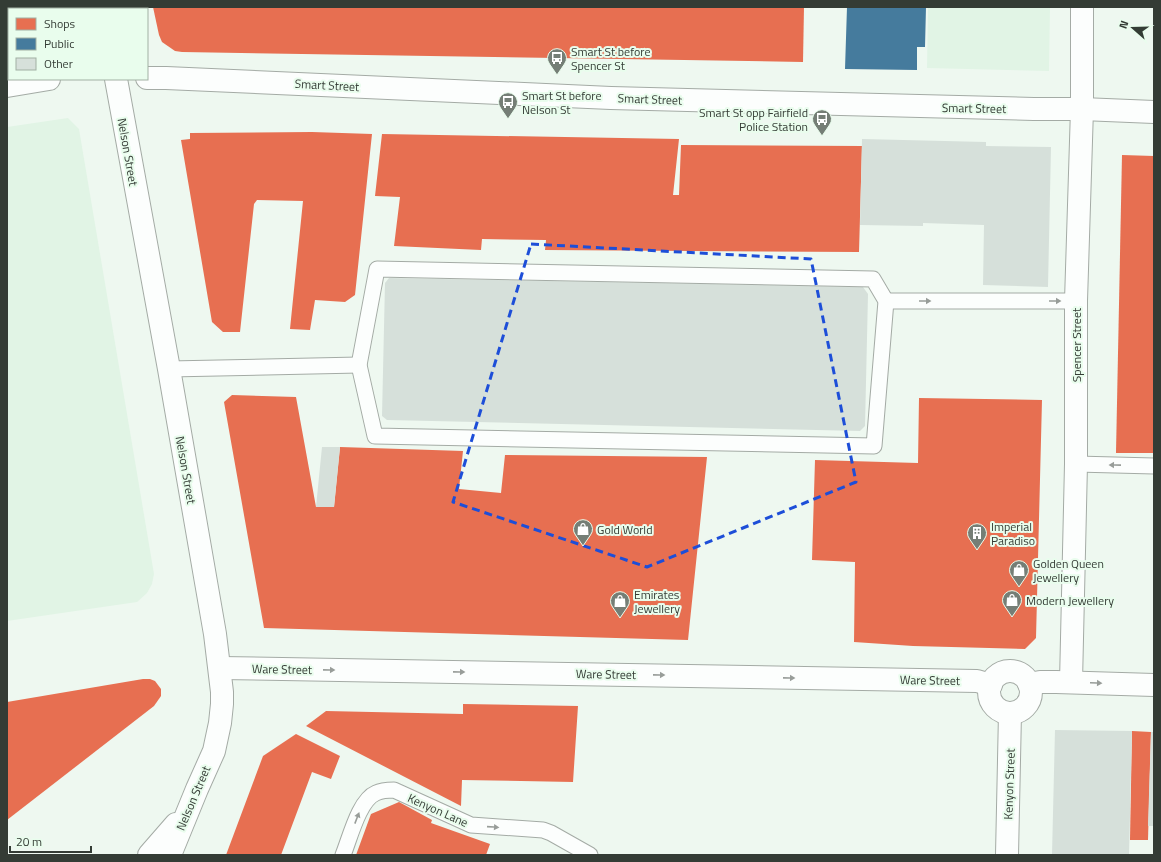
<svg xmlns="http://www.w3.org/2000/svg" width="1161" height="862" font-family="'Titillium Web',sans-serif">
	<style>
		.built { fill: #e1f4e5 }
		.shops { fill: #e76f51 }
		.public { fill: #457b9d }
		.building { fill: #d6e0da }
		.lines { fill: none; stroke-linecap: round; stroke-linejoin: round }
		.service-casing { stroke: #a4aba5; stroke-width: 17 }
		.minor-casing { stroke: #a4aba5; stroke-width: 24 }
		.service { stroke: #fcfefd; stroke-width: 15 }
		.minor { stroke: #fcfefd; stroke-width: 22 }
		.oneway { fill: #989d99 }
		.marked { fill: none; stroke: #1d4ed8; stroke-width: 3; stroke-dasharray: 8 5; stroke-linejoin: round }
		.labels { text-anchor: middle; dominant-baseline: central; stroke-width: 4; stroke-linejoin: round; paint-order: stroke }
		.poi-label { font-size: 12px; fill: #343c35; stroke: #e9fded; text-anchor: start }
		.street-label { font-size: 12px; fill: #343c35; stroke: #e9fded }
	</style>
	<rect width="100%" height="100%" fill="#eef8f0"/>
	<!-- built -->
	<g class="built">
		<path d="M 7,7 L 53,7 L 53,9 L 9,9 L 9,42 L 7,42 Z"/>
		<path d="M 928,7 L 1050,7 L 1049,71 L 927,68 Z"/>
		<path d="M 68,118 L 79,129 L 154,574 L 152,584 L 147,593 L 137,602 L 7,621 L 7,127 Z"/>
	</g>
	<!-- shops -->
	<g class="shops">
		<path d="M 153,7 L 804,7 L 803,62 L 182,52 L 175,51 L 162,42 L 159,35 Z"/>
		<path d="M 312,132 L 372,134 L 355,295 L 345,302 L 315,300 L 310,330 L 290,329 L 303,201 L 257,200 L 254,204 L 240,332 L 223,332 L 212,322 L 181,140 L 190,139 L 190,133 Z"/>
		<path d="M 382,134 L 679,139 L 673,195 L 679,195 L 681,145 L 862,146 L 859,252 L 545,250 L 546,240 L 482,239 L 481,250 L 394,246 L 400,197 L 375,196 Z"/>
		<path d="M 1122,155 L 1154,156 L 1154,453 L 1116,453 Z"/>
		<path d="M 232,395 L 296,397 L 316,507 L 334,507 L 340,447 L 463,451 L 459,489 L 501,493 L 505,455 L 707,457 L 688,640 L 264,628 L 224,402 Z"/>
		<path d="M 919,398 L 1042,400 L 1036,638 L 1025,649 L 913,646 L 854,642 L 855,562 L 812,560 L 815,460 L 918,463 Z"/>
		<path d="M 143,679 L 150,679 L 155,681 L 161,689 L 161,696 L 154,706 L 7,820 L 7,702 Z"/>
		<path d="M 463,704 L 578,706 L 573,782 L 462,780 L 461,806 L 306,726 L 326,711 L 463,714 Z"/>
		<path d="M 1132,731 L 1151,732 L 1148,840 L 1130,840 Z"/>
		<path d="M 296,734 L 340,756 L 331,779 L 312,772 L 281,855 L 226,855 L 263,756 Z"/>
		<path d="M 399,802 L 432,820 L 431,823 L 490,844 L 486,855 L 356,855 L 371,814 Z"/>
	</g>
	<!-- public -->
	<path class="public" d="M 847,7 L 926,7 L 925,47 L 917,47 L 917,70 L 845,69 Z"/>
	<!-- building -->
	<g class="building">
		<path d="M 862,139 L 986,142 L 986,146 L 1051,147 L 1048,287 L 983,285 L 984,225 L 923,223 L 923,226 L 860,225 Z"/>
		<path d="M 389,278 L 863,287 L 868,294 L 865,426 L 860,431 L 387,420 L 382,416 L 385,283 Z"/>
		<path d="M 322,447 L 340,447 L 334,507 L 316,507 Z"/>
		<path d="M 1055,730 L 1132,731 L 1129,855 L 1052,855 Z"/>
		<path d="M 1151,732 L 1154,732 L 1154,826 L 1148,826 Z"/>
	</g>
	<g class="lines">
		<defs>
			<g id="service">
				<path d="M 377,269 L 873,279 L 886,301 L 874,446 L 375,436 L 359,365 Z"/>
				<path d="M 886,301 L 1076,301"/>
				<path d="M 169,369 L 359,365"/>
				<path d="M 1076,464 L 1154,466"/>
				<path d="M 343,855 C 350,838 359,800 376,793 C 382,790 388,790 394,790 L 471,825 L 543,830 L 551,833 L 590,855"/>
			</g>
			<g id="minor">
				<path d="M 84,7 L 84,9"/>
				<path d="M 114,7 L 114,9"/>
				<path d="M 147,78 L 166,78 L 611,98 L 1034,109 L 1082,109 L 1154,112"/>
				<path d="M 116,79 L 169,369 L 215,634 L 222,692 L 222,704 L 220,723 L 214,751 L 197,789 L 170,855"/>
				<path d="M 7,86 L 49,79"/>
				<path d="M 220,668 L 977,681 L 991,685"/>
				<circle cx="1010" cy="692" r="21"/>
				<path d="M 1071,682 L 1076,464 L 1076,301 L 1082,109 L 1082,7"/>
				<path d="M 1029,684 L 1040,682 L 1056,682 L 1154,685"/>
				<path d="M 149,855 L 176,824"/>
				<path d="M 1007,855 L 1010,713"/>
			</g>
		</defs>
		<!-- service casing -->
		<use href="#service" class="service-casing"/>
		<!-- minor casing -->
		<use href="#minor" class="minor-casing"/>
		<!-- service -->
		<use href="#service" class="service"/>
		<!-- minor -->
		<use href="#minor" class="minor"/>
	</g>
	<!-- one-way arrows -->
	<defs><path id="oneway-solid" d="M-6-.8H1V-3.2L6.5 0L1 3.2V.8H-6Z"/></defs>
	<g class="oneway">
		<use href="#oneway-solid" transform="translate(925 301)"/>
		<use href="#oneway-solid" transform="translate(1055 301)"/>
		<use href="#oneway-solid" transform="translate(1115 465) rotate(-179)"/>
		<use href="#oneway-solid" transform="translate(329 670) rotate(1)"/>
		<use href="#oneway-solid" transform="translate(459 672) rotate(1)"/>
		<use href="#oneway-solid" transform="translate(659 675) rotate(1)"/>
		<use href="#oneway-solid" transform="translate(789 678) rotate(1)"/>
		<use href="#oneway-solid" transform="translate(1096 683) rotate(2)"/>
		<use href="#oneway-solid" transform="translate(357 818) rotate(-69)"/>
		<use href="#oneway-solid" transform="translate(493 827) rotate(4)"/>
	</g>
	<!-- marked area -->
	<path class="marked" d="M 531,244 L 811,259 L 856,482 L 647,567 L 453,502 Z"/>
	<!-- icons -->
	<defs>
		<symbol id="bus-pin" viewBox="-11 -11 22 30"><path d="M0 17L-7.5 6A9.5 9.5 0 1 1 7.5 6Z" fill="#757e76" stroke="#e9fded"/><path d="M-5-6H5V4H4V6H2V4H-2V6H-4V4H-5ZM-3.5-4V0h7V-4ZM-3.5 1.2v1.5H-2V1.2ZM2 1.2v1.5H3.5V1.2Z" fill="#fff"/></symbol>
		<symbol id="shop-pin" viewBox="-11 -11 22 30"><path d="M0 17L-7.5 6A9.5 9.5 0 1 1 7.5 6Z" fill="#757e76" stroke="#e9fded"/><path d="M-5-2.5h2.3a2.7 3.5 0 0 1 5.4 0H5L5.5 6h-11ZM-1.5-2.5h3a1.5 2.3 0 0 0-3 0Z" fill="#fff"/></symbol>
		<symbol id="building-pin" viewBox="-11 -11 22 30"><path d="M0 17L-7.5 6A9.5 9.5 0 1 1 7.5 6Z" fill="#757e76" stroke="#e9fded"/><path d="M-4-6H4V6H1V3H-1V6H-4ZM-2.5-4.3h1.7v1.8h-1.7ZM.8-4.3h1.7v1.8H.8ZM-2.5-1h1.7V.8h-1.7ZM.8-1h1.7V.8H.8Z" fill="#fff"/></symbol>
	</defs>
	<g fill-rule="evenodd">
		<use href="#bus-pin" x="546" y="47" width="22" height="30"/>
		<use href="#bus-pin" x="497" y="91" width="22" height="30"/>
		<use href="#bus-pin" x="811" y="108" width="22" height="30"/>
		<use href="#shop-pin" x="572" y="518" width="22" height="30"/>
		<use href="#building-pin" x="966" y="522" width="22" height="30"/>
		<use href="#shop-pin" x="1008" y="559" width="22" height="30"/>
		<use href="#shop-pin" x="1001" y="589" width="22" height="30"/>
		<use href="#shop-pin" x="609" y="590" width="22" height="30"/>
	</g>
	<g class="labels">
		<!-- poi labels -->
		<g class="poi-label">
			<text x="571" y="51">Smart St before<tspan x="571" dy="14">Spencer St</tspan></text>
			<text x="522" y="95">Smart St before<tspan x="522" dy="14">Nelson St</tspan></text>
			<text x="808" y="112" text-anchor="end">Smart St opp Fairfield<tspan x="808" dy="14">Police Station</tspan></text>
			<text x="991" y="526">Imperial<tspan x="991" dy="14">Paradiso</tspan></text>
			<text x="597" y="529">Gold World</text>
			<text x="1033" y="563">Golden Queen<tspan x="1033" dy="14">Jewellery</tspan></text>
			<text x="634" y="594">Emirates<tspan x="634" dy="14">Jewellery</tspan></text>
			<text x="1026" y="600">Modern Jewellery</text>
		</g>
		<!-- street labels -->
		<g class="street-label">
			<text transform="translate(327 85) rotate(3)">Smart Street</text>
			<text transform="translate(650 99) rotate(2)">Smart Street</text>
			<text transform="translate(974 108) rotate(1)">Smart Street</text>
			<text transform="translate(128 152) rotate(80)">Nelson Street</text>
			<text transform="translate(1076 345) rotate(-90)">Spencer Street</text>
			<text transform="translate(186 470) rotate(80)">Nelson Street</text>
			<text transform="translate(282 669) rotate(1)">Ware Street</text>
			<text transform="translate(606 674) rotate(1)">Ware Street</text>
			<text transform="translate(930 680) rotate(1)">Ware Street</text>
			<text transform="translate(1009 784) rotate(-88)">Kenyon Street</text>
			<text transform="translate(193 798) rotate(-67)">Nelson Street</text>
			<text transform="translate(438 810) rotate(24)">Kenyon Lane</text>
		</g>
	</g>
	<!-- border -->
	<rect width="1161" height="862" fill="none" stroke="#343c35" stroke-width="16"/>
	<!-- legend -->
	<rect x="8" y="8" width="140" height="72" fill="#e9fded" stroke="#a1b0a3"/>
	<rect x="16" y="18" width="20" height="12" fill="#e76f51" stroke="#a1b0a3"/>
	<text x="44" y="28" font-size="12" fill="#343c35">Shops</text>
	<rect x="16" y="38" width="20" height="12" fill="#457b9d" stroke="#a1b0a3"/>
	<text x="44" y="48" font-size="12" fill="#343c35">Public</text>
	<rect x="16" y="58" width="20" height="12" fill="#d6e0da" stroke="#a1b0a3"/>
	<text x="44" y="68" font-size="12" fill="#343c35">Other</text>
	<!-- north arrow -->
	<g transform="translate(1133 28) rotate(290)" stroke="#e9fded" stroke-width="3" paint-order="stroke">
	<path d="M0-3L7 15L0 10L-7 15Z" fill="#343c35"/>
	<text y="-6" font-size="11" font-weight="bold" text-anchor="middle" fill="#343c35">N</text>
	</g>
	<!-- scale -->
	<path d="M10 846v6h81v-6" fill="none" stroke="#343c35" stroke-width="2"/>
	<text x="16" y="846" font-size="12" fill="#343c35" stroke="#e9fded" stroke-width="3" paint-order="stroke">20 m</text>
</svg>
